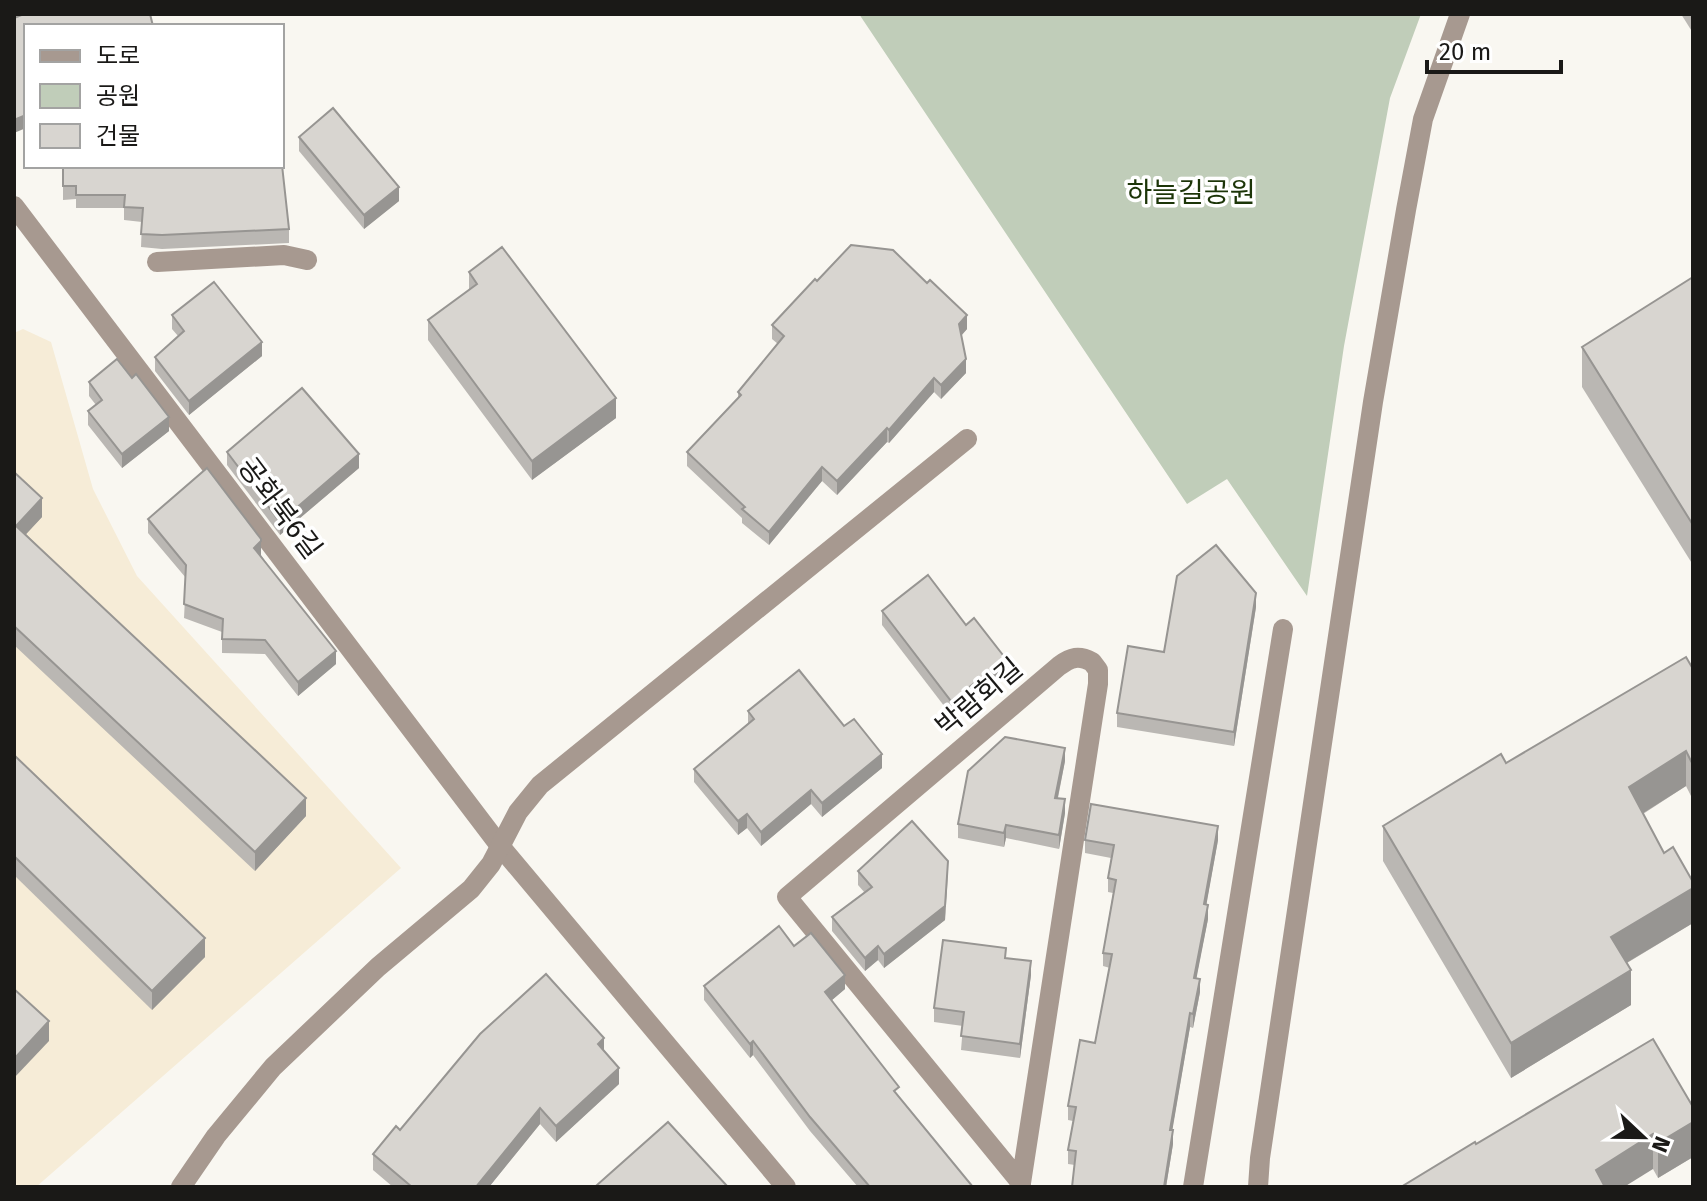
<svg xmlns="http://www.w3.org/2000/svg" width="1707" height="1201" font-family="'Fira Sans','Noto Sans KR',sans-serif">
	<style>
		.education { fill: #f6ecd7 }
		.green { fill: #c0cdb9 }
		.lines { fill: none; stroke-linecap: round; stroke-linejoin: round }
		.service { stroke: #a79990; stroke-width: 20 }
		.pedestrian { stroke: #a79990; stroke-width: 20 }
		.minor { stroke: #a79990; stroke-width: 20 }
		.wall { fill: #bab7b3 }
		.shaded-wall { fill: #979592 }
		.building { fill: #d8d5d0; stroke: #979592; stroke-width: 2 }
		.labels { text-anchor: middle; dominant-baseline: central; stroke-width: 7; stroke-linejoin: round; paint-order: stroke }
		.park-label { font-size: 28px; fill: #1c3508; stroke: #fff }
		.street-label { font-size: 28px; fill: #1a1917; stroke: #fff }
	</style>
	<rect width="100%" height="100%" fill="#f9f7f1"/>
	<!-- education -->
	<path class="education" d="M 23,329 L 51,342 L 93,489 L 137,576 L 401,868 L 36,1187 L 14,1187 L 14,333 Z"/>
	<!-- green -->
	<path class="green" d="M 859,14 L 1421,14 L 1390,98 L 1344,346 L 1307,596 L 1227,479 L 1187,504 Z"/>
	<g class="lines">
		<!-- service -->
		<path class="service" d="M 157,262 L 284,255 L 307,260"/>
		<!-- pedestrian -->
		<path class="pedestrian" d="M 1193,1187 L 1283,629"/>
		<!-- minor -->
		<g class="minor">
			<path d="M 14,206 L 500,846 L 786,1187"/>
			<path d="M 181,1187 L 216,1136 L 273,1067 L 378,967 L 471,889 L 491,864 L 518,812 L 540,785 L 967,439"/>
			<path d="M 1021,1187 L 1021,1183 L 1098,684 L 1098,670 L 1092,662 C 1079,655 1071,657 1059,666 L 787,897 L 1021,1183"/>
			<path d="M 1258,1187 L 1260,1158 L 1373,402 L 1406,210 L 1423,119 L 1460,14"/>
		</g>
	</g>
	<!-- wall -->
	<g class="wall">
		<path d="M 1681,14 L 1693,14 L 1693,33 Z"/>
		<path d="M 299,137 L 399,201 L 364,229 L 299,151 Z"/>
		<path d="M 63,166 L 289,229 L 289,243 L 162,249 L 141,247 L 142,222 L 124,220 L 124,208 L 76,208 L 76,199 L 63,200 Z"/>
		<path d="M 469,272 L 616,418 L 532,480 L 428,340 L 428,320 L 469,290 Z"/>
		<path d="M 1693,277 L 1693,565 L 1582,387 L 1582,347 Z"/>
		<path d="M 817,281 L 967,329 L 961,336 L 966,373 L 941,399 L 934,392 L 889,443 L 887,442 L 837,495 L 822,481 L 769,545 L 742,523 L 742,518 L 687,466 L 687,452 L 738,398 L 738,392 L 778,344 L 772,339 L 772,325 Z"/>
		<path d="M 172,315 L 262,356 L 189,415 L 155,371 L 155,357 L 178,336 L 172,329 Z"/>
		<path d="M 89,382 L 169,431 L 122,468 L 88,425 L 88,411 L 96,405 L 89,396 Z"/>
		<path d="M 227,452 L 359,468 L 280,535 L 227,465 Z"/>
		<path d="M 14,472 L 42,517 L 26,534 L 306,816 L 255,871 L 14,645 Z"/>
		<path d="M 148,519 L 261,555 L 336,664 L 298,696 L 265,654 L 222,653 L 222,632 L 184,618 L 186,578 L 148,533 Z"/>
		<path d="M 1256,607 L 1234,746 L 1117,727 L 1117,713 L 1164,652 Z"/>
		<path d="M 882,611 L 966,625 L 1006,673 L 951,715 L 882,625 Z"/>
		<path d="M 1693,669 L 1691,796 L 1686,786 L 1643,814 L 1664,853 L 1693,882 L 1693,923 L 1627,963 L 1631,1005 L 1511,1078 L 1383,861 L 1383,826 Z"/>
		<path d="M 748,711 L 844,726 L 882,768 L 822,817 L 811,804 L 761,846 L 747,828 L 738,835 L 694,782 L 694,769 L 748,724 Z"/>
		<path d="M 14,755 L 205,957 L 152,1010 L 14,875 Z"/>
		<path d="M 1065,761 L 1058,798 L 1065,813 L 1059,849 L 1006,838 L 1004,847 L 958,838 L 958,824 Z"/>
		<path d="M 1085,840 L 1218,840 L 1206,905 L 1208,919 L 1196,978 L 1200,992 L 1193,1028 L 1190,1027 L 1172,1130 L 1173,1144 L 1166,1187 L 1072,1187 L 1075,1165 L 1068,1164 L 1068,1150 L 1073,1121 L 1068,1120 L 1068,1106 L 1095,1043 L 1110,968 L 1103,966 L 1103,953 L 1113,893 L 1108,892 L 1108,878 L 1111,858 L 1085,853 Z"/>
		<path d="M 858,871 L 948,874 L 945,920 L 884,968 L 878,960 L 865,971 L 832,931 L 832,917 L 865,893 L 858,885 Z"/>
		<path d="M 794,946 L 845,989 L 832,1000 L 899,1097 L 973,1187 L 858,1187 L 810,1131 L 753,1055 L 750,1058 L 704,1000 L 704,986 Z"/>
		<path d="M 1006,958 L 1031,975 L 1020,1058 L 961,1050 L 963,1026 L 934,1022 L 934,1008 Z"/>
		<path d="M 604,1051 L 619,1084 L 556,1142 L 540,1124 L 489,1187 L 393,1187 L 373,1170 L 373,1154 L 400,1130 Z"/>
		<path d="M 1693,1107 L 1693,1157 L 1658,1178 L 1653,1169 L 1476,1144 Z"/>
	</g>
	<!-- shaded-wall -->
	<g class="shaded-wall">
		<path d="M 26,115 L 26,128 L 14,133 L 14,120 Z"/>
		<path d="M 399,187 L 399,201 L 364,229 L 364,215 Z"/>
		<path d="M 967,315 L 967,329 L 959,338 L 959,324 Z"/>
		<path d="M 262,342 L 262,356 L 189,415 L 189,401 Z"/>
		<path d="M 966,359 L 966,373 L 941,399 L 941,385 Z"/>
		<path d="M 934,378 L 934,392 L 889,443 L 889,430 Z"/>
		<path d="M 616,398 L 616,418 L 532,480 L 532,461 Z"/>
		<path d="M 169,417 L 169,431 L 122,468 L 122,454 Z"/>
		<path d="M 887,428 L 887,442 L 837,495 L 837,481 Z"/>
		<path d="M 359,454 L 359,468 L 280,535 L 280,522 Z"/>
		<path d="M 822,467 L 822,481 L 769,545 L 769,532 Z"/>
		<path d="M 42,498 L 42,517 L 16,545 L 16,526 Z"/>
		<path d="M 261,541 L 261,555 L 254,561 L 254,548 Z"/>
		<path d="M 1256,593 L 1256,607 L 1234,746 L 1234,732 Z"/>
		<path d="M 336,651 L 336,664 L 298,696 L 298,682 Z"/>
		<path d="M 1006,659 L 1006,673 L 951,715 L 951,701 Z"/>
		<path d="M 1065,748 L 1065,761 L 1055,811 L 1055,798 Z"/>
		<path d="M 1686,751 L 1686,786 L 1629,822 L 1629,787 Z"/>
		<path d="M 882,754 L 882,768 L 822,817 L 822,803 Z"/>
		<path d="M 1693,759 L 1693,794 L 1691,796 L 1691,761 Z"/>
		<path d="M 811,790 L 811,804 L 761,846 L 761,832 Z"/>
		<path d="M 306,798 L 306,816 L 255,871 L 255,852 Z"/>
		<path d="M 1065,799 L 1065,813 L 1059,849 L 1059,835 Z"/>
		<path d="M 747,814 L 747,828 L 738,835 L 738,821 Z"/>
		<path d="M 1006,825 L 1006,838 L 1004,847 L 1004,833 Z"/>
		<path d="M 1218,826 L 1218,840 L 1204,918 L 1204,904 Z"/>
		<path d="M 948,861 L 945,920 L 884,968 L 884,954 Z"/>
		<path d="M 1693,888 L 1693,923 L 1611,972 L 1611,937 Z"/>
		<path d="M 1208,905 L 1208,919 L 1194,991 L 1194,978 Z"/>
		<path d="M 205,938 L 205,957 L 152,1010 L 152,991 Z"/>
		<path d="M 878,946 L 878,960 L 865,971 L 865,958 Z"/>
		<path d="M 1031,961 L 1031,975 L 1020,1058 L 1020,1044 Z"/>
		<path d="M 1631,970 L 1631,1005 L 1511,1078 L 1511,1043 Z"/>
		<path d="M 845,975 L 845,989 L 825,1006 L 825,992 Z"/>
		<path d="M 1200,979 L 1200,992 L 1193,1028 L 1193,1014 Z"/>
		<path d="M 1190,1013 L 1190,1027 L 1170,1144 L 1170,1130 Z"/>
		<path d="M 49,1021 L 49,1041 L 14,1078 L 14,1059 Z"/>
		<path d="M 604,1038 L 604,1054 L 598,1044 Z"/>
		<path d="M 753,1041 L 753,1055 L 750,1058 L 750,1044 Z"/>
		<path d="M 619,1068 L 619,1084 L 556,1142 L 556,1126 Z"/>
		<path d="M 15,1098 L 15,1118 L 14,1119 L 14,1100 Z"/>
		<path d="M 540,1108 L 540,1124 L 489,1187 L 476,1187 Z"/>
		<path d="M 1693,1122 L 1693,1157 L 1658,1178 L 1658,1143 Z"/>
		<path d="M 1173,1130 L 1173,1144 L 1166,1187 L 1164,1187 Z"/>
		<path d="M 1653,1134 L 1653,1169 L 1624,1187 L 1596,1187 L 1596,1170 Z"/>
	</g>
	<!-- building -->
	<g class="building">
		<path d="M 24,14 L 150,14 L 153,26 L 26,26 L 26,115 L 14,120 L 14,18 Z"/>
		<path d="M 333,108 L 399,187 L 364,215 L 299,137 Z"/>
		<path d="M 282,165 L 289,229 L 162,235 L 141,234 L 143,208 L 124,207 L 125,195 L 76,195 L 76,186 L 63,186 L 63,166 L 282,166 Z"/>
		<path d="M 851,245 L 893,250 L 927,283 L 930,280 L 967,315 L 959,324 L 966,359 L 941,385 L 934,378 L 889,430 L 887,428 L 837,481 L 822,467 L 769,532 L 742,509 L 745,507 L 687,452 L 741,395 L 738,392 L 784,336 L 772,325 L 815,279 L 817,281 Z"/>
		<path d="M 502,247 L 616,398 L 532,461 L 428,320 L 477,284 L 469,272 Z"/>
		<path d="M 1693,277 L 1693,525 L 1582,347 Z"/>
		<path d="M 214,282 L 262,342 L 189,401 L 155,357 L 184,331 L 172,315 Z"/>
		<path d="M 117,359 L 132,378 L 136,374 L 169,417 L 122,454 L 88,411 L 102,400 L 89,382 Z"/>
		<path d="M 302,388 L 359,454 L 280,522 L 227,452 Z"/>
		<path d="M 207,468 L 261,539 L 261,541 L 254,548 L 336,651 L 298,682 L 265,640 L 222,639 L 223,619 L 184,604 L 186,565 L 148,519 Z"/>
		<path d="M 14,472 L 42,498 L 16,526 L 306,798 L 255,852 L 14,626 Z"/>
		<path d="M 1216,545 L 1256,593 L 1234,732 L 1117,713 L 1128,646 L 1164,652 L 1177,576 Z"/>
		<path d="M 928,575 L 966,625 L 974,618 L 1006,659 L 951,701 L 882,611 Z"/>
		<path d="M 1686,657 L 1693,669 L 1693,759 L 1691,761 L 1686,751 L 1629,787 L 1664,853 L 1673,847 L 1693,882 L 1693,888 L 1611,937 L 1631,970 L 1511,1043 L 1383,826 L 1501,754 L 1506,763 Z"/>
		<path d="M 799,670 L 844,726 L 854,719 L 882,754 L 822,803 L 811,790 L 761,832 L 747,814 L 738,821 L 694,769 L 754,719 L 748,711 Z"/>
		<path d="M 1005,737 L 1065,748 L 1055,798 L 1065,799 L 1059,835 L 1006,825 L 1004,833 L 958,824 L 968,771 Z"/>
		<path d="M 14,755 L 205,938 L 152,991 L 14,856 Z"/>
		<path d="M 1091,804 L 1218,826 L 1204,904 L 1208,905 L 1194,978 L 1200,979 L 1193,1014 L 1190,1013 L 1170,1130 L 1173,1130 L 1164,1187 L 1072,1187 L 1076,1151 L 1068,1150 L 1076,1107 L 1068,1106 L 1080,1040 L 1095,1043 L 1112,954 L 1103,953 L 1116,880 L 1108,878 L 1114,845 L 1085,840 Z"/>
		<path d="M 912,821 L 948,861 L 945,906 L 884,954 L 878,946 L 865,958 L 832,917 L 872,887 L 858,871 Z"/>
		<path d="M 779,926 L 794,946 L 811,933 L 845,975 L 825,992 L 899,1087 L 894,1091 L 973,1187 L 870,1187 L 810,1117 L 753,1041 L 750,1044 L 704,986 Z"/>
		<path d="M 943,940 L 1006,948 L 1005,958 L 1031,961 L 1020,1044 L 961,1036 L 964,1012 L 934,1008 Z"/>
		<path d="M 546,974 L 604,1038 L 598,1044 L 619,1068 L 556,1126 L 540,1108 L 476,1187 L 412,1187 L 373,1154 L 396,1126 L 400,1130 L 480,1034 Z"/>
		<path d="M 14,989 L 49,1021 L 14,1059 Z"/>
		<path d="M 1653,1039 L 1693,1107 L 1693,1122 L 1658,1143 L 1653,1134 L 1596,1170 L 1605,1187 L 1401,1187 L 1475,1142 L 1476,1144 Z"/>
		<path d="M 668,1122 L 728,1187 L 599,1187 L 597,1185 Z"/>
	</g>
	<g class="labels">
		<!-- park labels -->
		<g class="park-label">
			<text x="1191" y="192">하늘길공원</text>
		</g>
		<!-- street labels -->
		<g class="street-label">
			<text transform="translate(280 508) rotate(53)">공화북6길</text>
			<text transform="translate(979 697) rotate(-40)">박람회길</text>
		</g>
	</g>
	<!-- border -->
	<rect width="1707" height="1201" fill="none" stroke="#1a1917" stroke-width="32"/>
	<!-- legend -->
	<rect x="24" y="24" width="260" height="144" fill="#ffffff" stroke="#a3a3a2" stroke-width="2"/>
	<rect x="40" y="50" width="40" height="12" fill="#a79990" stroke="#a3a3a2" stroke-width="2"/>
	<text x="96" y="64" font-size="24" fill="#1a1917">도로</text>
	<rect x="40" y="84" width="40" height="24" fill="#c0cdb9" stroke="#a3a3a2" stroke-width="2"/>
	<text x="96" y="104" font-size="24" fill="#1a1917">공원</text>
	<rect x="40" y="124" width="40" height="24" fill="#d8d5d0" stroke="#a3a3a2" stroke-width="2"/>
	<text x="96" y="144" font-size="24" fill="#1a1917">건물</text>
	<!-- north arrow -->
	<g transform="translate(1643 1137) rotate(112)" stroke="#ffffff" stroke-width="6" paint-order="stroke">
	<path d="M0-6L14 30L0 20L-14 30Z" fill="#1a1917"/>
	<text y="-12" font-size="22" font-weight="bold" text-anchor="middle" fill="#1a1917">N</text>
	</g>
	<!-- scale -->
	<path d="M1427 60v12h134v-12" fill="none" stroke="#1a1917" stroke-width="4"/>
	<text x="1439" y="60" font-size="24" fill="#1a1917" stroke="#ffffff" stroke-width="6" paint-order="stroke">20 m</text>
</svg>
